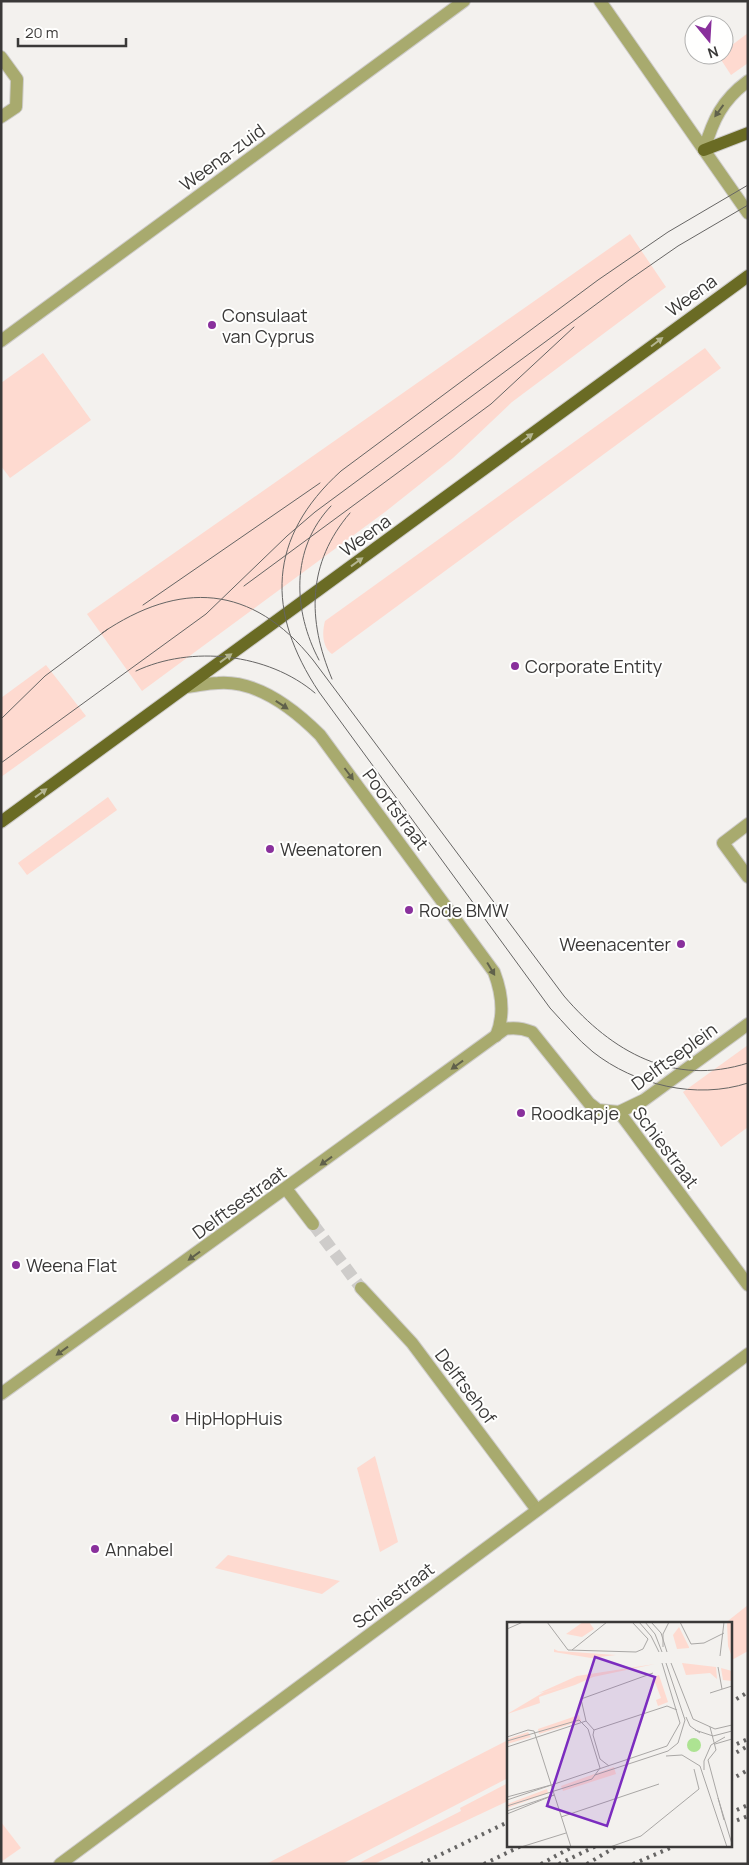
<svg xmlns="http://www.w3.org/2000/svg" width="749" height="1865" font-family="Manrope,sans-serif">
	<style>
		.green { fill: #fedad0 }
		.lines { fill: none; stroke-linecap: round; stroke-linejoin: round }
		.minor-tunnel { stroke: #ceccca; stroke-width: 12; stroke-dasharray: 12 6; stroke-linecap: butt }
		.minor-casing { stroke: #ceccca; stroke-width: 14 }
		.major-casing { stroke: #ceccca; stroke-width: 14 }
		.minor { stroke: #a8aa6e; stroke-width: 12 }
		.major { stroke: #6a6b24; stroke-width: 12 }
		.tram { stroke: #666564; stroke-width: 1 }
		.rail { stroke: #666564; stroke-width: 4; stroke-dasharray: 2.5 5; stroke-linecap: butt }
		.oneway { fill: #60614b }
		.oneway2 { fill: #b4b591 }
		.poi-dot { fill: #89309c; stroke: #fffffe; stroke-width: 2 }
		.labels { text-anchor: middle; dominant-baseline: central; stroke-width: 4; stroke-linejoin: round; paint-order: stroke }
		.street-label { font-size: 18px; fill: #3a3938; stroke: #fffffe }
		.poi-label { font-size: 18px; fill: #3a3938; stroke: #fffffe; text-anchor: start }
		.inset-road { fill: none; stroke: #a9a7a5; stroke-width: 1 }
		.view { fill: #7b2cbf; fill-opacity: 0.15; stroke: #7b2cbf; stroke-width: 2.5 }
		.inset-edge { fill: none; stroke: #3a3938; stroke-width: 2.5 }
	</style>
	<rect width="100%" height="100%" fill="#f3f1ee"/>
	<!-- green -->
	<g class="green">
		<path d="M 748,33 L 748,63 L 731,75 L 718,55 L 724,55 L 724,51 Z"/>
		<path d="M 630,234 L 666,287 L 512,402 L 453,458 L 385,512 L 142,691 L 87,614 Z"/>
		<path d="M 705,348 L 721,368 L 332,654 C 322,647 322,632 325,621 Z"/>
		<path d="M 43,353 L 91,420 L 10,478 L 1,466 L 1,383 Z"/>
		<path d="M 46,665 L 86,716 L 1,777 L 1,698 Z"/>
		<path d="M 108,797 L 117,810 L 27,875 L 18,863 Z"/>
		<path d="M 748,1045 L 748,1127 L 721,1147 L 683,1092 Z"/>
		<path d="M 375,1456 L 398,1542 L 380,1552 L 357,1468 Z"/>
		<path d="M 228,1555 L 340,1581 L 322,1594 L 215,1568 Z"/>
		<path d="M 748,1605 L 748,1651 L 730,1661 L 730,1624 L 724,1624 Z"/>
		<path d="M 508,1740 L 508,1778 L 342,1864 L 266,1864 Z"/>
		<path d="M 508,1783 L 508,1801 L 374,1864 L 357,1864 L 461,1811 L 460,1808 Z"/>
		<path d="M 1,1822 L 21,1848 L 1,1862 Z"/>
	</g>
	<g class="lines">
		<!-- minor-tunnel -->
		<path class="minor-tunnel" d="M 313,1224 L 361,1288"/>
		<defs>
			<g id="minor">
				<path d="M 600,1 L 748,213"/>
				<path d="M 1,57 L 17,79 L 16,107 L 1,117"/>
				<path d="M 704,150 C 713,120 722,100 748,81"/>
				<path d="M 1,341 L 464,1"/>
				<path d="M 186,687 C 197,686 207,683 218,683 C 256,680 294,709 320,735 L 494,972 C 502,993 505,1015 496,1036"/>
				<path d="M 748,824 L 723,843 L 748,877"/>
				<path d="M 619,1112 L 644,1100 L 748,1024"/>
				<path d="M 287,1190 L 313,1224"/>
				<path d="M 361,1288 L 412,1343 L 537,1510"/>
				<path d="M 1,1394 L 505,1029 C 515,1027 522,1028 532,1032 L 589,1103 L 598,1110 L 619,1112 L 748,1285"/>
				<path d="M 60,1864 L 748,1354"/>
			</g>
			<g id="major">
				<path d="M 704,150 L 748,133"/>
				<path d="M 1,822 L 748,276"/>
			</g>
		</defs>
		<!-- minor casing -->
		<use href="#minor" class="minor-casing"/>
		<!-- major casing -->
		<use href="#major" class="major-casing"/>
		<!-- minor -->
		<use href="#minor" class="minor"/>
		<!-- major -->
		<use href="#major" class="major"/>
		<!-- tram -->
		<g class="tram">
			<path d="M 748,185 L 668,232 L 598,280 L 341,471 C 267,538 266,612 319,692 L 550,1008 C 564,1023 577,1039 593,1052 C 635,1085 696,1100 748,1083"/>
			<path d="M 244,586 L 491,404 L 574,327"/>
			<path d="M 143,605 L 320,483"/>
			<path d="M 102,633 C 180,580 252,584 313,660 L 564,996 C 612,1052 673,1087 748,1063"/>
			<path d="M 319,660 C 293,611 290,549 331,506"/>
			<path d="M 136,671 C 191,645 268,653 315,693"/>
			<path d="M 332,679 C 307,620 307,563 350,513"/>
			<path d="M 1,719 L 45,676 L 108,629"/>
			<path d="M 1,763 L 206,614 L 287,536 L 315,512 L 629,280 L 678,246 L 748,205"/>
		</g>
		<!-- rail -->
		<g class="rail">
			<path d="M 730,1703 L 748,1692"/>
			<path d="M 730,1747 L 748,1739"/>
			<path d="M 730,1756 L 748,1746"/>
			<path d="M 730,1780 L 748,1770"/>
			<path d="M 730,1813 L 748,1805"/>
			<path d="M 730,1823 L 748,1816"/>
			<path d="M 421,1864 L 508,1822"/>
			<path d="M 484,1864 L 521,1846"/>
			<path d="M 541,1864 L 574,1846"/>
			<path d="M 559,1864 L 596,1846"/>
			<path d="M 587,1864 L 617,1846"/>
			<path d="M 633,1864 L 675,1846"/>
		</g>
	</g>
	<!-- one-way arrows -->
	<defs><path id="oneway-solid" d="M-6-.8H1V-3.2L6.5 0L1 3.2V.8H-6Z" transform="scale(1.25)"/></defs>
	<g class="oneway">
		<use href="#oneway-solid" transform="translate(719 111) rotate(126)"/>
		<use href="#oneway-solid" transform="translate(282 705) rotate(33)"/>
		<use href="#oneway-solid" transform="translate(349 774) rotate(53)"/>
		<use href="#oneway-solid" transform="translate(491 969) rotate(59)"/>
		<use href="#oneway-solid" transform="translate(457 1065) rotate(144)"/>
		<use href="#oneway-solid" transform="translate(326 1161) rotate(144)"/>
		<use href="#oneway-solid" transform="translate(194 1256) rotate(144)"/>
		<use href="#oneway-solid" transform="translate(62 1351) rotate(144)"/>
	</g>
	<g class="oneway2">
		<use href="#oneway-solid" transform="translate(657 342) rotate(-37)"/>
		<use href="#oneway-solid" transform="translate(527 438) rotate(-37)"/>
		<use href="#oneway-solid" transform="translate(357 562) rotate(-36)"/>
		<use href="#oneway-solid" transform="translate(226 658) rotate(-36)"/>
		<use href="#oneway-solid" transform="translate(41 793) rotate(-36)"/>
	</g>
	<!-- markers -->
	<g class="poi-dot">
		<circle cx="212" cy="325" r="5"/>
		<circle cx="515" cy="666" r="5"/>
		<circle cx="270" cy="849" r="5"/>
		<circle cx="409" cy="910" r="5"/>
		<circle cx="681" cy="944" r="5"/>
		<circle cx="521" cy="1113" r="5"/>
		<circle cx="16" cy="1265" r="5"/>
		<circle cx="175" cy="1418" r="5"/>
		<circle cx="95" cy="1549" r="5"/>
	</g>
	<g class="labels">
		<!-- street labels -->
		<g class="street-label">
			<text transform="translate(222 157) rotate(-36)">Weena-zuid</text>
			<text transform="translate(691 295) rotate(-36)">Weena</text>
			<text transform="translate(365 535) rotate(-36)">Weena</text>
			<text transform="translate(396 809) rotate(53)">Poortstraat</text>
			<text transform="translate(674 1056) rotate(-36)">Delftseplein</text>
			<text transform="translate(666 1147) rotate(53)">Schiestraat</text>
			<text transform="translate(239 1202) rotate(-36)">Delftsestraat</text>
			<text transform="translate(466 1386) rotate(53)">Delftsehof</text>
			<text transform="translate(393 1595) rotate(-37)">Schiestraat</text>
		</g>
		<!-- poi labels -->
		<g class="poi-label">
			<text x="222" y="315">Consulaat<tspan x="222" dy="21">van Cyprus</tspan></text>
			<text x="525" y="666">Corporate Entity</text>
			<text x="280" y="849">Weenatoren</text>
			<text x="419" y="910">Rode BMW</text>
			<text x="671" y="944" text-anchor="end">Weenacenter</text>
			<text x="531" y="1113">Roodkapje</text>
			<text x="26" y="1265">Weena Flat</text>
			<text x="185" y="1418">HipHopHuis</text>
			<text x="105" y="1549">Annabel</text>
		</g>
	</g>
	<!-- overview -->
	<g transform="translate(507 1622)">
		<rect width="225" height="225" fill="#f3f1ee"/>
		<path d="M 76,0 L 82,0 L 87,7 L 75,15 L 59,12 ZM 220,0 L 225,0 L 225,35 L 221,24 ZM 172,5 L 182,25 L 182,26 L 170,27 L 166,13 ZM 47,27 L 51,29 L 109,33 L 84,36 L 47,30 ZM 175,41 L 209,45 L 210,57 L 203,51 L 179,53 ZM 148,42 L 86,55 L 68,63 L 32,75 L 33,81 L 0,92 L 37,70 L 65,63 L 32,71 L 70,54 ZM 214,46 L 225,49 L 225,59 L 216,58 ZM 152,53 L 161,80 L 151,84 L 149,78 L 154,76 L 146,55 ZM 72,93 L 74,99 L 32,112 L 31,107 ZM 21,110 L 24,115 L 0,122 L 0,117 ZM 107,145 L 109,152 L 56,169 L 54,164 ZM 40,167 L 41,171 L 0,186 L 0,182 Z" fill="#fedad0"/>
		<path d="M180 123a7 7 0 1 1 14 0a7 7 0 1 1-14 0Z" fill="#ade392"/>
		<path class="inset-road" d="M 40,0 L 61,28 L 129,30 L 136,27 L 141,17 L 125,0M 132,0 L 144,14 L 152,30M 138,0 L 148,12 L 155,30M 144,0 L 154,11 L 160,30M 173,0 L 184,22 L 197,21 L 217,11M 0,7 L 16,0M 156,25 L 156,12 L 162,0M 65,28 L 100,0M 213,34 L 217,0M 164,41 L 186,97 L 208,107 L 225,103M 211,45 L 215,67M 203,71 L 225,64M 179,95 L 183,104 L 193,111M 87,108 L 79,99 L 74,77 L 146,51M 87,108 L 160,84 L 170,88M 87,108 L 86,113 L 93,137 L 102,144M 188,108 L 206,114 L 225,109M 0,115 L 21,108 L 27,109 L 64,225M 0,119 L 72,98 L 81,107 L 93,146 L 85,157 L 0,184M 208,122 L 225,117M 0,125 L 79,99M 159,134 L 175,133 L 193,144 L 220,225M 201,138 L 217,198M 201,138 L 209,128 L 203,105M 197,148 L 197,139 L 204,123 L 218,115M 88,153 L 161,129 L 171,121 L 178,98 L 159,41M 0,175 L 44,163M 211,176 L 225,222M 0,178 L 160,124 L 173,101 L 155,41M 0,189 L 47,173M 0,192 L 47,173M 54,195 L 152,162M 14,225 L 59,211M 103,225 L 134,214 L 192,167 L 187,147"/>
		<path class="view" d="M 88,35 L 148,55 L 100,204 L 40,184 Z"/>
		<rect width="225" height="225" class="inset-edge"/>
	</g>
	<!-- border -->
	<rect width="749" height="1865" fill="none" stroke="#3a3938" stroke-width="5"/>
	<!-- north arrow -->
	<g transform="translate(709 40) rotate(162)"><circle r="24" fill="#fffffe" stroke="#b0b0af"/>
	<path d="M0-4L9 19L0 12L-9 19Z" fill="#89309c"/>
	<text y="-8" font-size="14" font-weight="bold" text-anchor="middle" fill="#3a3938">N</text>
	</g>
	<!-- scale -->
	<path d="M18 38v8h108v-8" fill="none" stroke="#3a3938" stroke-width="2.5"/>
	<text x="25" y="38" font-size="15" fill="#3a3938" stroke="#fffffe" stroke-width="4" paint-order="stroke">20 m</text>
</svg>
